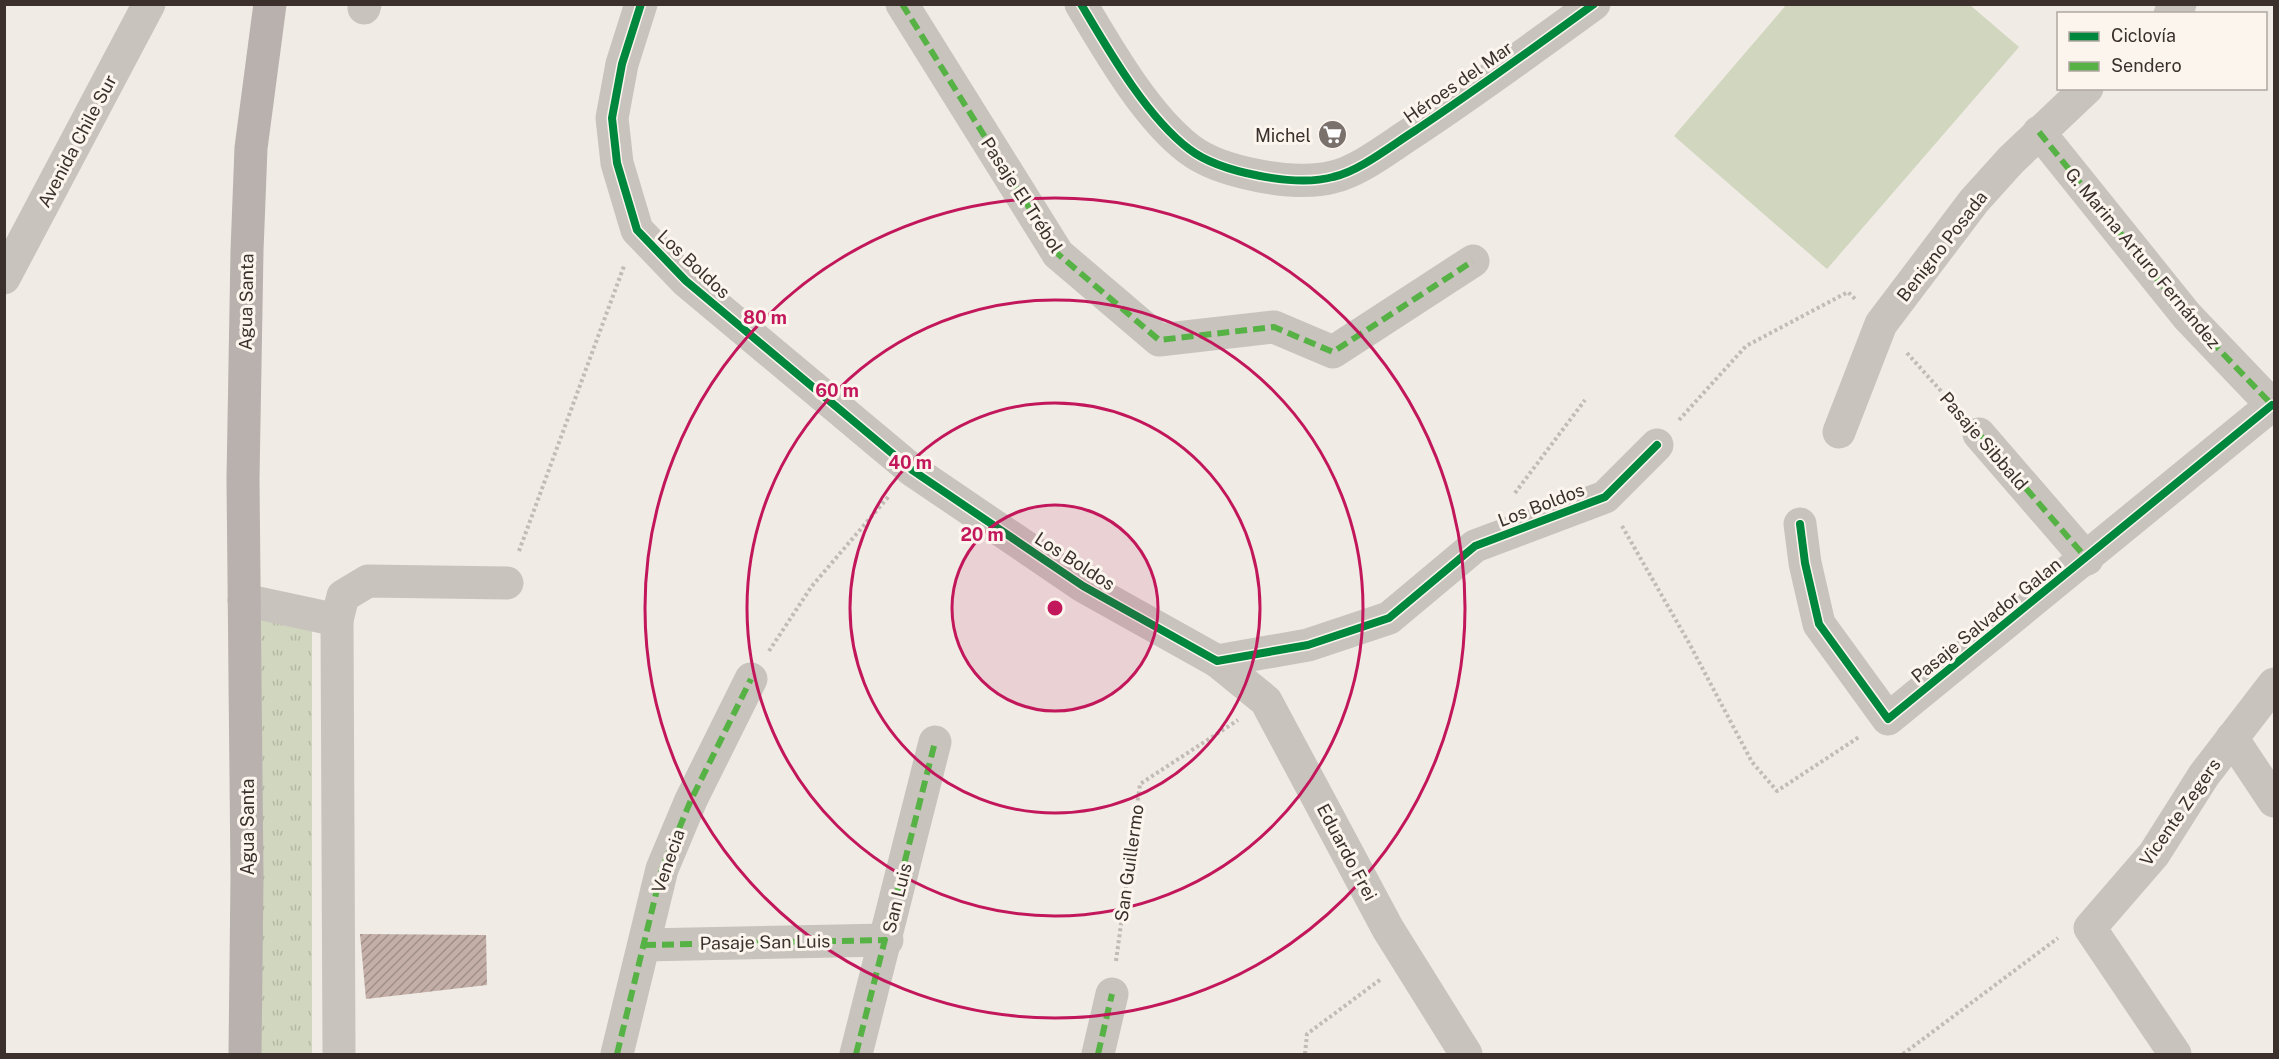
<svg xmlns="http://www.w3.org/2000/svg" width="2279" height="1059" font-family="'Public Sans',sans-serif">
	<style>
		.grass { fill: url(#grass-tufts) }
		.pitch { fill: #d1d6bf }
		.building { fill: url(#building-hatch) }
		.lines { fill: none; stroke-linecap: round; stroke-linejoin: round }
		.path { stroke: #c2bbb6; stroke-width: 4; stroke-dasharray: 3 3; stroke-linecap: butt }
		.minor { stroke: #c9c3be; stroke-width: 33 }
		.major { stroke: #b8b1ad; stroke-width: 33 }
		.quiet { stroke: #57b246; stroke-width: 6; stroke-dasharray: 12 6; stroke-linecap: butt }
		.cycleway-casing { stroke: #fbf5ee; stroke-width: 11 }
		.cycleway { stroke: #00873e; stroke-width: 8 }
		.ring { fill: none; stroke: #c2185b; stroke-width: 3 }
		.labels { text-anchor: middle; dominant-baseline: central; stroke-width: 6; stroke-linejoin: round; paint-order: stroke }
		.street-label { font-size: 18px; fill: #3b302b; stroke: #fbf5ee }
		.poi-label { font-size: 18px; fill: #3b302b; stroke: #fbf5ee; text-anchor: end }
		.centre { fill: #c2185b; stroke: #fbf5ee; stroke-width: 3 }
		.ring-label { font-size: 18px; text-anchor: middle; font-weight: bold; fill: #c2185b; stroke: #fbf5ee; stroke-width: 6; stroke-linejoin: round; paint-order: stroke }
	</style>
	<defs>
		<pattern id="grass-tufts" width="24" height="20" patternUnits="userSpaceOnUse" patternTransform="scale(1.5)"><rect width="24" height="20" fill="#d1d6bf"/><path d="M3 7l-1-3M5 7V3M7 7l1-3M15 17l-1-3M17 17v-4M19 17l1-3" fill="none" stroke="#b4b8a4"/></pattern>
		<pattern id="building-hatch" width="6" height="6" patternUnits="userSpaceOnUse" patternTransform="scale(1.5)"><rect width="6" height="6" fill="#c3afa7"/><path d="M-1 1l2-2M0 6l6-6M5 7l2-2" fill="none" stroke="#a08f88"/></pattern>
	</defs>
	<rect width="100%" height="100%" fill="#f0ebe5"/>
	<!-- grass -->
	<path class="grass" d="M 241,588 L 312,616 L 312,1054 L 245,1054 Z"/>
	<!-- pitch -->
	<path class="pitch" d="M 1787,4 L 1970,5 L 2019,47 L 1827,269 L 1674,136 Z"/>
	<!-- building -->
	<path class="building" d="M 360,934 L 486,935 L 487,985 L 366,999 Z"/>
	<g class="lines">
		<!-- path -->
		<g class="path">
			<path d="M 1907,353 L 1958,410"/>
			<path d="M 1679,420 L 1746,346 L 1848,292 L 1856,300"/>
			<path d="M 1515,493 L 1585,400"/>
			<path d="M 1622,526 L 1689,643 L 1752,762 L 1777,791 L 1859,737"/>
			<path d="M 519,551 L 624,266"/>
			<path d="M 769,651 L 812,586 L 889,496"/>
			<path d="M 1116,961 L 1140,784 L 1238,720"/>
			<path d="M 1305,1054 L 1307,1034 L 1381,979"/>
			<path d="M 1903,1054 L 2058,938"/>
		</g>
		<!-- minor -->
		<g class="minor">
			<path d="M 641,4 L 622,64 L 612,118 L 617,163 L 637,230 L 686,281 L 912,470 L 1083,586 L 1217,661 L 1308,645 L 1389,618 L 1475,546 L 1605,497 L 1657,445"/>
			<path d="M 902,4 L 1058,254 L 1159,340 L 1274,327 L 1333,352 L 1473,261"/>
			<path d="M 1081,4 C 1109,51 1146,116 1189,149 C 1220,173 1296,187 1333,177 C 1360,171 1392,145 1416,130 C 1476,90 1535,47 1594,4"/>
			<path d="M 364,8 L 365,4"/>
			<path d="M 2170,14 L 2180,4"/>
			<path d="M 2039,132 L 2187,316 L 2274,407"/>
			<path d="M 4,278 L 149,4"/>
			<path d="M 1839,432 L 1881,324 L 1974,201 L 2011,160 L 2087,88"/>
			<path d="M 1979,434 L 2087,559"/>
			<path d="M 1800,524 L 1805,563 L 1819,624 L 1888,719 L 2272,405"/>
			<path d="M 244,600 L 337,620"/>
			<path d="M 1217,661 L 1266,701 L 1388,929 L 1466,1054"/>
			<path d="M 2232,738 L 2274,801"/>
			<path d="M 644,945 L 887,940"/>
			<path d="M 339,1054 L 337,620 L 343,596 L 368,581 L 507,583"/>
			<path d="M 617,1054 L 662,869 L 691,800 L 751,679"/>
			<path d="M 856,1054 L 935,742"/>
			<path d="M 1098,1054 L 1112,994"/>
			<path d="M 2175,1054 L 2090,928 L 2154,854 L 2204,775 L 2274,684"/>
		</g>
		<!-- major -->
		<path class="major" d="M 245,1054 L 247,877 L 243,479 L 247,251 L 251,148 L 270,4"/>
		<!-- quiet -->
		<g class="quiet">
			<path d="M 902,4 L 1058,254 L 1159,340 L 1274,327 L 1333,352 L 1473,261"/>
			<path d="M 2039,132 L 2187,316 L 2274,407"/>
			<path d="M 1979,434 L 2087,559"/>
			<path d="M 644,945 L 887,940"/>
			<path d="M 617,1054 L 662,869 L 691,800 L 751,679"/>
			<path d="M 856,1054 L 935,742"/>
			<path d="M 1098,1054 L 1112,994"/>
		</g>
		<defs>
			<g id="cycleway">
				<path d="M 641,4 L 622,64 L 612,118 L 617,163 L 637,230 L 686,281 L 912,470 L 1083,586 L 1217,661 L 1308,645 L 1389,618 L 1475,546 L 1605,497 L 1657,445"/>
				<path d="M 1081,4 C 1109,51 1146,116 1189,149 C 1220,173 1296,187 1333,177 C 1360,171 1392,145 1416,130 C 1476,90 1535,47 1594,4"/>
				<path d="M 1800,524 L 1805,563 L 1819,624 L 1888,719 L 2272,405"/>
			</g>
		</defs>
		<!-- cycleway casing -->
		<use href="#cycleway" class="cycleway-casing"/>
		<!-- cycleway -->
		<use href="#cycleway" class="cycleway"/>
	</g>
	<!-- distance rings -->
	<circle cx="1055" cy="608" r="103" fill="#c2185b" fill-opacity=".12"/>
	<g class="ring">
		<circle cx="1055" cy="608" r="103"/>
		<circle cx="1055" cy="608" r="205"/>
		<circle cx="1055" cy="608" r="308"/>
		<circle cx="1055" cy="608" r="410"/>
	</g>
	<!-- icons -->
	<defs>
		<symbol id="supermarket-disc" viewBox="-11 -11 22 22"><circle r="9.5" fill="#7a716c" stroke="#fbf5ee"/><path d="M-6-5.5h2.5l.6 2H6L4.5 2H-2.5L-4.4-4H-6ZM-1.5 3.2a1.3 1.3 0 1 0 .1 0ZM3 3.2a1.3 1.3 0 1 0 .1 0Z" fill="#fff"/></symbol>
	</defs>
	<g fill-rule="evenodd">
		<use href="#supermarket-disc" x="1316" y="118" width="33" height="33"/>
	</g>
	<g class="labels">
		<!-- street labels -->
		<g class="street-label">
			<text transform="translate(1458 82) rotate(-35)">Héroes del Mar</text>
			<text transform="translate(77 141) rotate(-62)">Avenida Chile Sur</text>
			<text transform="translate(1022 195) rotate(57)">Pasaje El Trébol</text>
			<text transform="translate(1942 246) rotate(-52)">Benigno Posada</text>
			<text transform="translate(2143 258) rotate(50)">G. Marina Arturo Fernández</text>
			<text transform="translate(694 264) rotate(43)">Los Boldos</text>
			<text transform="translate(246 302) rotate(-89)">Agua Santa</text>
			<text transform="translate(1984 441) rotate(49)">Pasaje Sibbald</text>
			<text transform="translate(1541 505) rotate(-21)">Los Boldos</text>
			<text transform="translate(1075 561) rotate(33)">Los Boldos</text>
			<text transform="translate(1986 620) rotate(-39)">Pasaje Salvador Galan</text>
			<text transform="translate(2180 812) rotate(-55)">Vicente Zegers</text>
			<text transform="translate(247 827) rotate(-90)">Agua Santa</text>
			<text transform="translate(1347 852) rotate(62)">Eduardo Frei</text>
			<text transform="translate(668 861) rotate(-71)">Venecia</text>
			<text transform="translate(1129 863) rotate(-82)">San Guillermo</text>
			<text transform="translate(897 898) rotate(-76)">San Luis</text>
			<text transform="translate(765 942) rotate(-1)">Pasaje San Luis</text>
		</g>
		<!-- poi labels -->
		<g class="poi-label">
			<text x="1311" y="135">Michel</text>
		</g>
	</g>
	<circle cx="1055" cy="608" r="9" class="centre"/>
	<g class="ring-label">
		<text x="765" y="324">80 m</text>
		<text x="837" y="397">60 m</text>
		<text x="910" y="469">40 m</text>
		<text x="982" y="541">20 m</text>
	</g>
	<!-- border -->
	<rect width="2279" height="1059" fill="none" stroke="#3b302b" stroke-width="12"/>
	<!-- legend -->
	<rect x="2057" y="12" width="210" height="78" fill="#fbf5ee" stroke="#aea6a0" stroke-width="1.5"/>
	<rect x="2069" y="32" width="30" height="9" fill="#00873e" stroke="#aea6a0" stroke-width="1.5"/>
	<text x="2111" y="42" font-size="18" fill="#3b302b">Ciclovía</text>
	<rect x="2069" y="62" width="30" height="9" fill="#57b246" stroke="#aea6a0" stroke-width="1.5"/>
	<text x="2111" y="72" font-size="18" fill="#3b302b">Sendero</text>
</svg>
